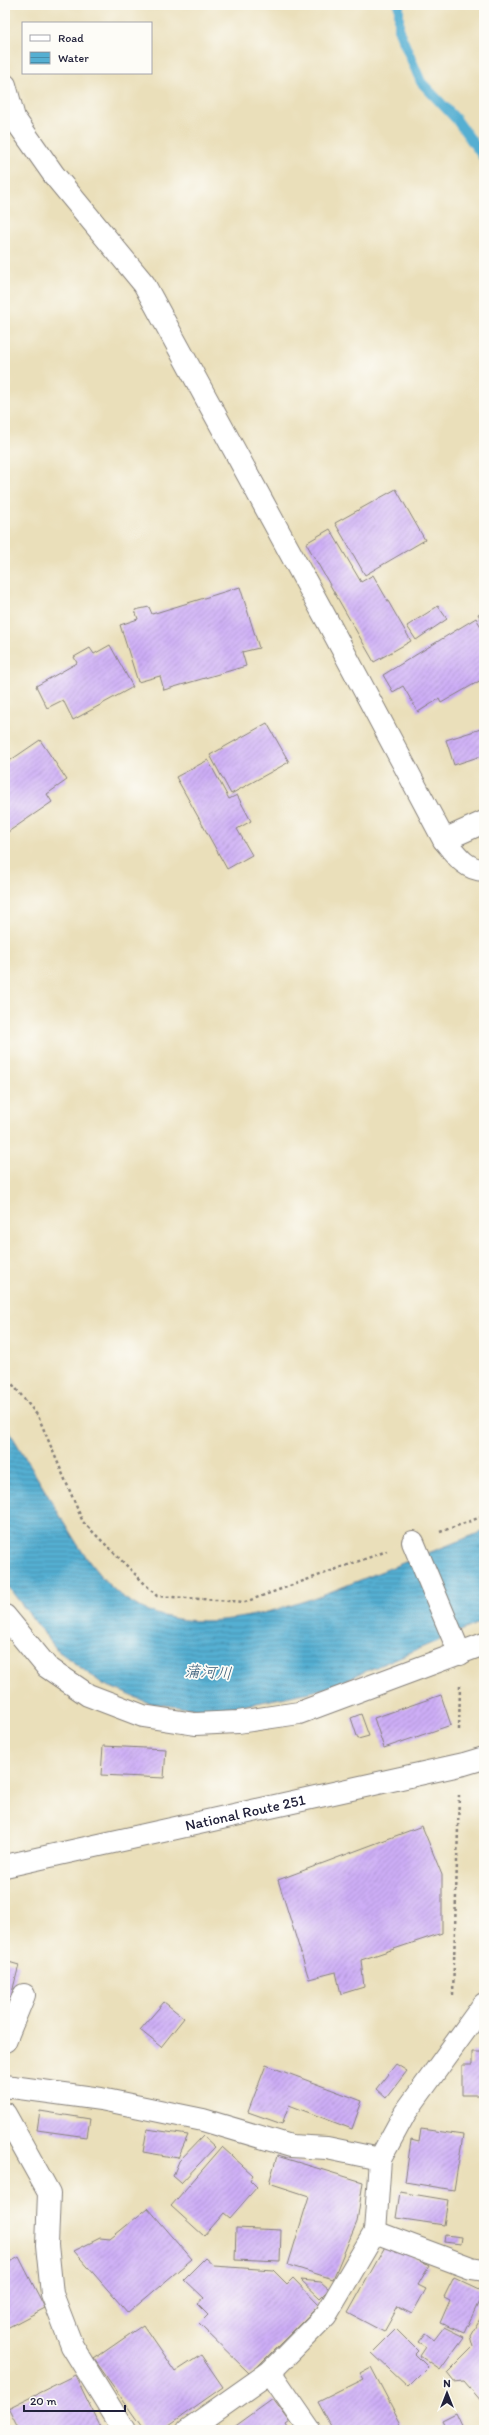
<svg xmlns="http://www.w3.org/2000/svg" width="489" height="2435" font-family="Itim,'Klee One',sans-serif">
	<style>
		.water { fill: url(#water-rules); stroke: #3c6886 }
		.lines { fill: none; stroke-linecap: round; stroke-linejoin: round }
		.stream { stroke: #55afd2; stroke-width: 10 }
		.building { fill: url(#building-hatch) }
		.minor-casing { stroke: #86807a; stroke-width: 24 }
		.trunk-casing { stroke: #86807a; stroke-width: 24 }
		.path { stroke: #86807a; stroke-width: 2.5; stroke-dasharray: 3 3; stroke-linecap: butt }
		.minor { stroke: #fff; stroke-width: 22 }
		.trunk { stroke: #fff; stroke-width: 22 }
		.labels { text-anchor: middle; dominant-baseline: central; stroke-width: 3.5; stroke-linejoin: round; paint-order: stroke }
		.street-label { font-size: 15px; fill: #22223b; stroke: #fdfcf7 }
		.water-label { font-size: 16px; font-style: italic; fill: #365a77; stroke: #fdfcf7 }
	</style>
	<defs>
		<pattern id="water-rules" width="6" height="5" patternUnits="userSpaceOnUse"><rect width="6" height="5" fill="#55afd2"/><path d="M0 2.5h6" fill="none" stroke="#468eac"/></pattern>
		<pattern id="building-hatch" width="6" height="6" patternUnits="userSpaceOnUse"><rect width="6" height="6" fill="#cdadf6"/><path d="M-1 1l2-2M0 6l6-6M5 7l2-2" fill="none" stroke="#a68cc8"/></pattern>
	</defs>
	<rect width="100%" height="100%" fill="#fdfcf7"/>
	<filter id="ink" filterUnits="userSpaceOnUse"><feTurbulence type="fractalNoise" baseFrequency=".025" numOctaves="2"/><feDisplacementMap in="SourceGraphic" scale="8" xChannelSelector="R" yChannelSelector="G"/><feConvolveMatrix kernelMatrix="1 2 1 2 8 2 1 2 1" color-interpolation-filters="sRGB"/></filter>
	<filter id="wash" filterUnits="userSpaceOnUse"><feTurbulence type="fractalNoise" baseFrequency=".012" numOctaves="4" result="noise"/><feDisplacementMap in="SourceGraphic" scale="16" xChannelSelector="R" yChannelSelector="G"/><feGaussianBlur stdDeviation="0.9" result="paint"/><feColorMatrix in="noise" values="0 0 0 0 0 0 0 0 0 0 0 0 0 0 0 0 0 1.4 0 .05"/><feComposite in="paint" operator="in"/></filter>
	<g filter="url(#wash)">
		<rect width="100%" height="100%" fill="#eadfba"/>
		<!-- water -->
		<path class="water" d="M 5,1424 C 22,1452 39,1481 56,1509 C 74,1539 92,1572 119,1594 C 191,1651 301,1604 375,1574 C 411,1560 448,1545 484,1531 L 484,1621 L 324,1689 L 242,1706 L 196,1709 L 149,1703 L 103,1684 L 58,1651 L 5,1583 Z"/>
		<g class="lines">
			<!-- stream -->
			<path class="stream" d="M 399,5 L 399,31 L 421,82 L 456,119 L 484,158"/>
		</g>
		<g id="blocks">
			<!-- building -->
			<g class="building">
				<path d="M 396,489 L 425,540 L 365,575 L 335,523 Z"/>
				<path d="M 330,529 L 361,582 L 373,575 L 411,641 L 374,662 L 306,543 Z"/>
				<path d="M 240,587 L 259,648 L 242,652 L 246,666 L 164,690 L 160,676 L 138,682 L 120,625 L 138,619 L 135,610 L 149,607 L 152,614 Z"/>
				<path d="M 438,606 L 447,619 L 416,640 L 407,626 Z"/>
				<path d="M 484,611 L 484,625 L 478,614 Z"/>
				<path d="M 476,618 L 484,632 L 484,672 L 480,674 L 483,679 L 441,703 L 439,699 L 418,712 L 403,686 L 393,692 L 383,675 Z"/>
				<path d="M 110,645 L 133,687 L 73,720 L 63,700 L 47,708 L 36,686 L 77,663 L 74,657 L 90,648 L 94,654 Z"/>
				<path d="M 267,723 L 289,762 L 231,794 L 210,755 Z"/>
				<path d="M 484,728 L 484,755 L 454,765 L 446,740 Z"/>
				<path d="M 40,740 L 67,780 L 47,794 L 52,802 L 5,834 L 5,764 Z"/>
				<path d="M 208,760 L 229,799 L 237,795 L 251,821 L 237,829 L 252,855 L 227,869 L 176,777 Z"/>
				<path d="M 441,1695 L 451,1725 L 384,1748 L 374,1718 Z"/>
				<path d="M 361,1714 L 369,1736 L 358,1739 L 351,1718 Z"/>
				<path d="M 103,1746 L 166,1749 L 164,1778 L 101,1775 Z"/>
				<path d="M 422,1826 L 442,1875 L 442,1933 L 361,1960 L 364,1987 L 341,1994 L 336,1972 L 309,1979 L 278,1880 Z"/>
				<path d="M 5,1961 L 19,1965 L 6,2016 L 5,2016 Z"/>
				<path d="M 164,2002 L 184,2018 L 161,2047 L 140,2030 Z"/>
				<path d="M 472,2052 L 484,2052 L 484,2095 L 462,2095 L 462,2065 L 472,2065 Z"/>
				<path d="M 396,2064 L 407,2071 L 386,2098 L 376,2089 Z"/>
				<path d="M 266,2065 L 362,2101 L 352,2129 L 289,2105 L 282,2124 L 248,2112 Z"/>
				<path d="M 40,2111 L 90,2119 L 87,2137 L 37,2130 Z"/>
				<path d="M 147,2129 L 188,2135 L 178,2158 L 143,2152 Z"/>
				<path d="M 421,2129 L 463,2135 L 454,2190 L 405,2182 L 411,2140 L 419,2142 Z"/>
				<path d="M 203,2136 L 215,2147 L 181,2183 L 173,2176 L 179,2161 Z"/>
				<path d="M 222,2147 L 253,2175 L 250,2180 L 257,2187 L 230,2218 L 224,2213 L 204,2236 L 171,2206 Z"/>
				<path d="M 277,2156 L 363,2182 L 357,2222 L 333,2279 L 288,2265 L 309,2196 L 269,2183 Z"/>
				<path d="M 400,2192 L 448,2200 L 444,2225 L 396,2218 Z"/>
				<path d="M 148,2208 L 192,2259 L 128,2313 L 74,2251 L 100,2238 L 110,2239 Z"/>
				<path d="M 236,2228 L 281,2230 L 280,2262 L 235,2260 Z"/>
				<path d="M 445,2235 L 462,2237 L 461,2244 L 444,2242 Z"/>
				<path d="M 387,2243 L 429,2266 L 418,2285 L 426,2289 L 412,2314 L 398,2307 L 384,2332 L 348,2313 Z"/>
				<path d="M 19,2257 L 45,2308 L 5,2329 L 5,2265 Z"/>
				<path d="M 205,2258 L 214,2266 L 273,2270 L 287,2284 L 293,2278 L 319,2305 L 250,2374 L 199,2324 L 208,2315 L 197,2304 L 204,2298 L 184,2279 Z"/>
				<path d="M 454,2277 L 484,2291 L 464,2333 L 440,2323 L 450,2300 L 444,2297 Z"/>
				<path d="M 301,2280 L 321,2282 L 329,2289 L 320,2298 Z"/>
				<path d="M 484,2312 L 484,2400 L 482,2402 L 464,2381 L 454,2382 L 447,2373 L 473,2347 L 470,2336 Z"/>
				<path d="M 143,2325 L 175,2372 L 201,2355 L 223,2387 L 162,2430 L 144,2430 L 94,2359 Z"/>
				<path d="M 444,2327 L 464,2337 L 440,2370 L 420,2356 L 426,2347 L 418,2342 L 425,2333 L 434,2340 Z"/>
				<path d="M 396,2329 L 418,2351 L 415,2354 L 428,2367 L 408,2387 L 372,2353 Z"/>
				<path d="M 371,2367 L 401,2424 L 389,2430 L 333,2430 L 318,2402 L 364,2379 L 360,2373 Z"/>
				<path d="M 75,2375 L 102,2430 L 19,2430 L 8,2408 Z"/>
				<path d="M 273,2399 L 290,2422 L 286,2425 L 289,2430 L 230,2430 Z"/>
				<path d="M 456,2413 L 464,2430 L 447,2430 L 442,2420 Z"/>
			</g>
		</g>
	</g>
	<g filter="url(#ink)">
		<use href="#blocks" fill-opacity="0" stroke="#86807a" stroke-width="1"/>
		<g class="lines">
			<defs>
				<g id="minor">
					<path d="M 5,85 L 14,118 L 54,175 L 144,284 L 329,624 L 444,840 C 455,853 465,870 484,870"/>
					<path d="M 444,840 L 484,822"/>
					<path d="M 413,1542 L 460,1654"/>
					<path d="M 5,1616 L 47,1667 L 88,1695 L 143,1716 L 195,1724 L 238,1722 L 299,1713 L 484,1644"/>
					<path d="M 5,2041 L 24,1995"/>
					<path d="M 5,2086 L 101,2099 L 203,2120 L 291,2146 L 327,2148 L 380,2159"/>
					<path d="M 5,2114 L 49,2193 L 47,2245 L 52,2294 L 72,2346 L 124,2430"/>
					<path d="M 375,2232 L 471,2268 L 484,2270"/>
					<path d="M 270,2372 L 310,2430"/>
					<path d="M 188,2430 L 270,2372 L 326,2315 L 375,2232 L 380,2159 L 405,2113 L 484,2004"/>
				</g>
				<g id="trunk">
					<path id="s1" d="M 5,1866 L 464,1764 L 484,1758"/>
				</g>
			</defs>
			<!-- minor casing -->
			<use href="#minor" class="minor-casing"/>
			<!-- trunk casing -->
			<use href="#trunk" class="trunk-casing"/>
			<!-- path -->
			<g class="path">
				<path d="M 5,1375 L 38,1416 L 83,1522 L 157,1596 L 245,1602 L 387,1551"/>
				<path d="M 440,1532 L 484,1516"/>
				<path d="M 459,1730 L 460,1685"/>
				<path d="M 453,1995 L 459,1795"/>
			</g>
			<!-- minor -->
			<use href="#minor" class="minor"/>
			<!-- trunk -->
			<use href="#trunk" class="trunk"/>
		</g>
	</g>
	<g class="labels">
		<!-- street labels -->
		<g class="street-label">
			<text stroke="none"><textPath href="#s1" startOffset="246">National Route 251</textPath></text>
		</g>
		<!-- water labels -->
		<g class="water-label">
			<text transform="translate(208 1672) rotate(3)">蒲河川</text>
		</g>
	</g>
	<!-- margin -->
	<rect width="489" height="2435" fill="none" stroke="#fdfcf7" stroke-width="20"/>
	<!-- legend -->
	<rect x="22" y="22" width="130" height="52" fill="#fdfcf7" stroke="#a5a5ac"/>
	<rect x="30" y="35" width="20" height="6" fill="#ffffff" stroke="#a5a5ac"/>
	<text x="58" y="42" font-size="12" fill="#22223b">Road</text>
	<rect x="30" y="52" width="20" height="12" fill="url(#water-rules)" stroke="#a5a5ac"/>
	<text x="58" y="62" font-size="12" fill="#22223b">Water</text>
	<!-- north arrow -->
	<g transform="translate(447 2393)" stroke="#fdfcf7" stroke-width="3" paint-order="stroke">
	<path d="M0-3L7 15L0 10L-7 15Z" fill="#22223b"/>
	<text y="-6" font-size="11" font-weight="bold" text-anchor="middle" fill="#22223b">N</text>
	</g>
	<!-- scale -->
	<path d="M24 2405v6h101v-6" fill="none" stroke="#22223b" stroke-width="2"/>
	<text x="30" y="2405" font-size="12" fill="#22223b" stroke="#fdfcf7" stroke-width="3" paint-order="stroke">20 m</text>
</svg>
